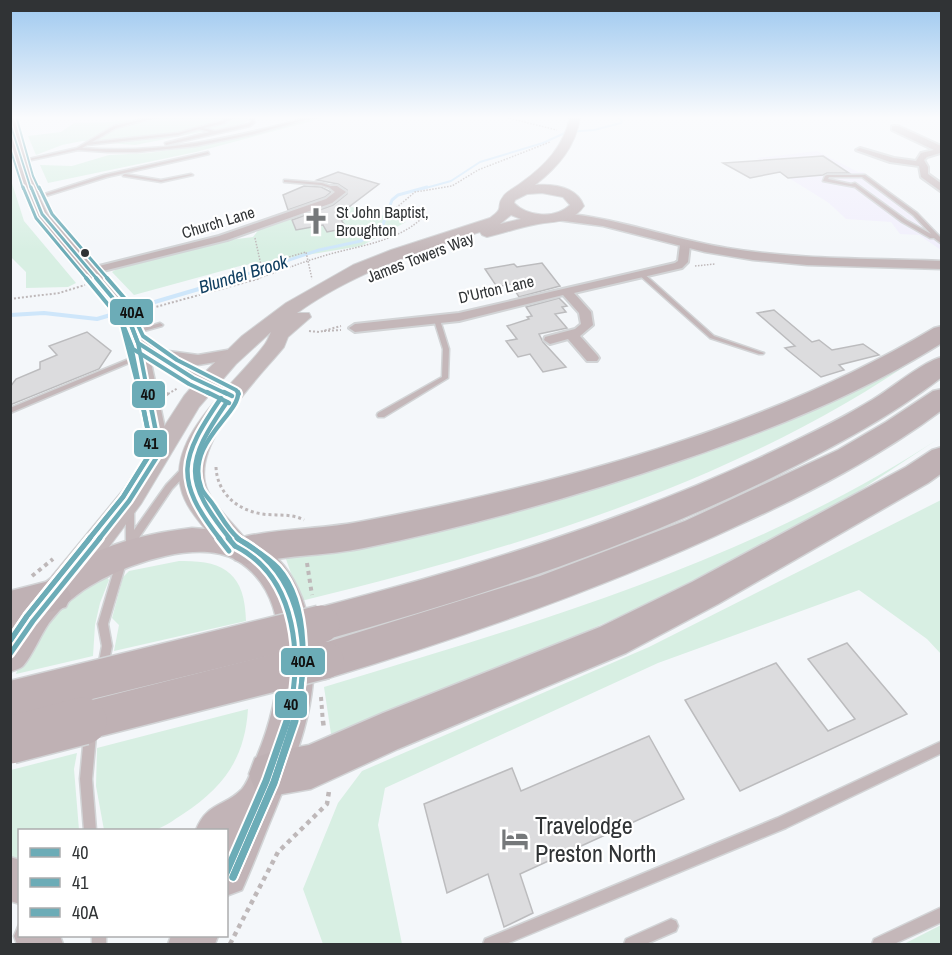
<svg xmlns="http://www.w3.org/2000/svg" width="952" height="955" font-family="'Archivo Narrow',sans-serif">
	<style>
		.medical { fill: #f1effc }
		.green { fill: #d8efe3 }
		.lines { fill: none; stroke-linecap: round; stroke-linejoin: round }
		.stream-far2 { stroke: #cee6fa; stroke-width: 2 }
		.stream-far1 { stroke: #cee6fa; stroke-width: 3 }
		.stream { stroke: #cee6fa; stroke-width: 4 }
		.building { fill: #dcdcde; stroke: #bcbcbe; stroke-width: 1.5 }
		.service-casing { stroke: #d2d4d6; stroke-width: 3 }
		.minor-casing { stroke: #d2d4d6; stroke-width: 4 }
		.tertiary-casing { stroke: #d2d4d6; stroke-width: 3 }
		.primary-casing { stroke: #d2d4d6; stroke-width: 2 }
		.trunk-casing { stroke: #d2d4d6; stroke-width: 3 }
		.motorway-casing { stroke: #d2d4d6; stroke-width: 3 }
		.path-far4 { stroke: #beb8b9; stroke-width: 1.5; stroke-dasharray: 1.5 1.5; stroke-linecap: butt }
		.path-far3 { stroke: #beb8b9; stroke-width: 2; stroke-dasharray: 2 2; stroke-linecap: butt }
		.path-far2 { stroke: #beb8b9; stroke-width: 3; stroke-dasharray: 3 3; stroke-linecap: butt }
		.path-far1 { stroke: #beb8b9; stroke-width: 4; stroke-dasharray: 4 4; stroke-linecap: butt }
		.path { stroke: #beb8b9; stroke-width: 4.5; stroke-dasharray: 4.5 4.5; stroke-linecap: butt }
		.service { fill: #c4b7b9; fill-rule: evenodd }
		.minor { fill: #c4b7b9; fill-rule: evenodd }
		.tertiary { fill: #c4b7b9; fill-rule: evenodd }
		.primary { fill: #c4b8ba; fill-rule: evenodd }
		.trunk { fill: #c2b4b7; fill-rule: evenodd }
		.motorway { fill: #bfb1b4; fill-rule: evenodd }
		.motorway-bridge-far1-casing { stroke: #d2d4d6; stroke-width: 40; stroke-linecap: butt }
		.motorway-bridge-casing { stroke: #d2d4d6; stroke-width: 50; stroke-linecap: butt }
		.motorway-bridge-far1 { stroke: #bfb1b4; stroke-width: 37 }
		.motorway-bridge { stroke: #bfb1b4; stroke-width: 47 }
		.bus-1-far5-casing { stroke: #fff; stroke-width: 4.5 }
		.bus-1-far4-casing { stroke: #fff; stroke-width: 6 }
		.bus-1-far3-casing { stroke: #fff; stroke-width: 8 }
		.bus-1-far2-casing { stroke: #fff; stroke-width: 9 }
		.bus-1-far1-casing { stroke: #fff; stroke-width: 10 }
		.bus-1-casing { stroke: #fff; stroke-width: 11 }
		.bus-2-far5-casing { stroke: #fff; stroke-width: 4.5 }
		.bus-2-far4-casing { stroke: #fff; stroke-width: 6 }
		.bus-2-far3-casing { stroke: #fff; stroke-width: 8 }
		.bus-2-far2-casing { stroke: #fff; stroke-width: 9 }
		.bus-2-far1-casing { stroke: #fff; stroke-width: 10 }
		.bus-2-casing { stroke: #fff; stroke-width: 11 }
		.bus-3-far5-casing { stroke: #fff; stroke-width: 4.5 }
		.bus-3-far4-casing { stroke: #fff; stroke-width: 6 }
		.bus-3-far3-casing { stroke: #fff; stroke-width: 8 }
		.bus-3-far2-casing { stroke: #fff; stroke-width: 9 }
		.bus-3-far1-casing { stroke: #fff; stroke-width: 10 }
		.bus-3-casing { stroke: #fff; stroke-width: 11 }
		.bus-1-far5 { stroke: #6cacb7; stroke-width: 2 }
		.bus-1-far4 { stroke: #6cacb7; stroke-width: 3 }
		.bus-1-far3 { stroke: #6cacb7; stroke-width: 4 }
		.bus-1-far2 { stroke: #6cacb7; stroke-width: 4.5 }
		.bus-1-far1 { stroke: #6cacb7; stroke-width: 5 }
		.bus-1 { stroke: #6cacb7; stroke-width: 7 }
		.bus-2-far5 { stroke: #6cacb7; stroke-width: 2 }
		.bus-2-far4 { stroke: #6cacb7; stroke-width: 3 }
		.bus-2-far3 { stroke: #6cacb7; stroke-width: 4 }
		.bus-2-far2 { stroke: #6cacb7; stroke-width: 4.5 }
		.bus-2-far1 { stroke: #6cacb7; stroke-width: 5 }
		.bus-2 { stroke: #6cacb7; stroke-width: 7 }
		.bus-3-far5 { stroke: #6cacb7; stroke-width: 2 }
		.bus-3-far4 { stroke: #6cacb7; stroke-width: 3 }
		.bus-3-far3 { stroke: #6cacb7; stroke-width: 4 }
		.bus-3-far2 { stroke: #6cacb7; stroke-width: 4.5 }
		.bus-3-far1 { stroke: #6cacb7; stroke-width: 5 }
		.bus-3 { stroke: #6cacb7; stroke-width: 7 }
		.bus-dot { fill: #303335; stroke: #fff; stroke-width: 2 }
		.labels { text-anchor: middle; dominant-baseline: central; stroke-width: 4.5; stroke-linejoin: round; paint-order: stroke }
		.far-poi-label { font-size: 16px; fill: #303335; stroke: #fff; text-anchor: start }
		.far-street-label { font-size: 16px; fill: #303335; stroke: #fff }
		.far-water-label { font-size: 18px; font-style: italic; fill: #0f3e60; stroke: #fff }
		.near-poi-label { font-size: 24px; fill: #303335; stroke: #fff; text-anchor: start }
		.line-badge { stroke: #fff; stroke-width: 2 }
		.pale-badge-label { font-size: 16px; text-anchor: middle; font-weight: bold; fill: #111 }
	</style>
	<rect width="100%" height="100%" fill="#f4f7fa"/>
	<!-- medical -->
	<path class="medical" d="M 817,151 L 858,172 L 863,172 L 925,220 L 941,236 L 941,250 L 919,235 L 900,234 L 891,222 L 846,219 L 829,203 L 757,158 Z"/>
	<!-- green -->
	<g class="green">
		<path d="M 151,117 L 228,117 L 226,119 L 246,117 L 249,120 L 243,124 L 135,145 L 82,141 L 62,145 L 36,155 L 28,136 L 61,132 L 74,123 L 111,122 Z"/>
		<path d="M 317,117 L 327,117 L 196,152 L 48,183 L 40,165 L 72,166 L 109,155 L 148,153 L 206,145 Z"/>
		<path d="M 11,180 L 24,221 L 76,283 L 68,287 L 26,288 L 26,272 L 11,257 Z"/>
		<path d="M 334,202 L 406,222 L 361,246 L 240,266 L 134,295 L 112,272 L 123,265 L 229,240 L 253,237 L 260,228 Z"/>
		<path d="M 923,354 C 738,483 517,548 301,601 L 282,548 L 472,517 Z"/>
		<path d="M 941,437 L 853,495 L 790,531 L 632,611 L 426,702 L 331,734 L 324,687 C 536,623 754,560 941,437 Z"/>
		<path d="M 941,500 L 941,654 L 927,639 L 859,590 L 658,663 L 385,788 L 378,825 L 402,944 L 323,944 L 303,889 L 338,803 L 362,771 L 649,647 Z"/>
		<path d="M 179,561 C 224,560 245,573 246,621 L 114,651 L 119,625 L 112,618 L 123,577 L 129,571 Z"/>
		<path d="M 106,576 L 109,580 L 100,603 L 95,625 L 93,656 L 16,674 L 21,658 L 61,601 Z"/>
		<path d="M 248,709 C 245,758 224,787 183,814 C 174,820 164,827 155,830 C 140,834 119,831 104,830 L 96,786 L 97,748 Z"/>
		<path d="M 77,753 L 74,769 L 79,830 L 20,830 L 19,870 L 11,867 L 11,770 Z"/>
		<path d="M 941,925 L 941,944 L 904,944 Z"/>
	</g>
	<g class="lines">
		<!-- stream-far2 -->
		<path class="stream-far2" d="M 422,189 L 451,181 L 480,162 L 543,143 L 567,132 L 594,130 L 621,123 L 622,121 L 617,117"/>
		<!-- stream-far1 -->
		<path class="stream-far1" d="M 232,279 L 319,250 L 361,241 L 382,227 L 392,200 L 398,195 L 427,187"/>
		<!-- stream -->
		<path class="stream" d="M 10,315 L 44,313 L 97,319 L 236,278"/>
	</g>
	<!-- building -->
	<g class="building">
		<path d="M 823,156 L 849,173 L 827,173 L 823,175 L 788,178 L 780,172 L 750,178 L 723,163 Z"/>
		<path d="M 338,172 L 379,184 L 345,210 L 349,218 L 341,220 L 347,228 L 327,232 L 323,225 L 296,230 L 292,220 L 333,205 L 347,194 L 347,190 L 338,184 L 317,180 Z"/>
		<path d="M 304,186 L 321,187 L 331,192 L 325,197 L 288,210 L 283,195 Z"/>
		<path d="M 542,263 L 560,286 L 519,297 L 511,284 L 497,287 L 485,269 L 514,264 L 517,267 Z"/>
		<path d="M 559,298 L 567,306 L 562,307 L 566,312 L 555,314 L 567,328 L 539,334 L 543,342 L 566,367 L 543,372 L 530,354 L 518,357 L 506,341 L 517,339 L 507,326 L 529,319 L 527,317 L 532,316 L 526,307 Z"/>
		<path d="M 774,310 L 812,342 L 819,340 L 832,350 L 863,344 L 879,355 L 839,365 L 844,370 L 821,377 L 785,348 L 795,346 L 757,313 Z"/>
		<path d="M 87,332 L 111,351 L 99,369 L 10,405 L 10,387 L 16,379 L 40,369 L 40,362 L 57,355 L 49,346 Z"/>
		<path d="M 847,643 L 907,714 L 740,791 L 685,700 L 776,663 L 828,731 L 855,719 L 808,659 Z"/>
		<path d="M 649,736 L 684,799 L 520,874 L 533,913 L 504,927 L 488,874 L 447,893 L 424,804 L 512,768 L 521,791 Z"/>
	</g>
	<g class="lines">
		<defs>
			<g id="service">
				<path d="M 153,117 L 157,117 L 116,128 L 92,142 L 178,133 L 222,121 L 230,117 L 234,117 L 224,123 L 203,128 L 215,131 L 248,124 L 251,122 L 250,117 L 252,117 L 255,122 L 250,126 L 166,145 L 165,143 L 210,132 L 199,129 L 178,135 L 87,145 L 82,148 C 162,154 234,138 310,117 L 314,117 L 254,134 L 196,146 L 137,152 L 108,152 L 78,150 L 22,162 L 20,161 L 77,148 L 114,126 Z"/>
				<path d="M 208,152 L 209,154 L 107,177 L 36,199 L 32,198 L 104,175 Z"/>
				<path d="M 125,174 L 161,180 L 191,174 L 193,175 L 161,182 L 123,176 L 123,175 Z"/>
				<path d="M 827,175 L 865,175 L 917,213 L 942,239 L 942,244 L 934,238 L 930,238 L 902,222 L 855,187 L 823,181 L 825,176 ZM 829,177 L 862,177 L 913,215 L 931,234 L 906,220 L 855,183 L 851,184 L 828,179 Z"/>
				<path d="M 286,180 L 322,183 L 336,188 L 334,189 L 321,185 L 284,182 L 284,180 Z"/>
				<path d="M 638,272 L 642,272 L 714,336 L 764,353 L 763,354 L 759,354 L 710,338 L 638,274 Z"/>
				<path d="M 437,318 L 440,320 L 449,349 L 448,378 L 384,417 L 378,417 L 377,415 L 378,413 L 442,377 L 443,349 L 434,320 Z"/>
				<path d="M 160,323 L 163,325 L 162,326 L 133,334 L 130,332 Z"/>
				<path d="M 141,354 L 144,356 L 143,357 L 10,413 L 10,408 Z"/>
				<path d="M 187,465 L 191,468 L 190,470 L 172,489 L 130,551 L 127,552 L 124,551 L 122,548 L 126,542 L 126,509 L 127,507 L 133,507 L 134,509 L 134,530 L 166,485 L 184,466 Z"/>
				<path d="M 121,559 L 124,560 L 126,563 L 108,624 L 112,646 L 107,671 L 103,672 L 99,671 L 98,667 L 102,646 L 98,624 L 116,563 L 118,560 Z"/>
				<path d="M 90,729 L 94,731 L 96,735 L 92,779 L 96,830 L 84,830 L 80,779 L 84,735 L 86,731 Z"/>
				<path d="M 942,741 L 942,753 L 786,828 L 506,944 L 483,944 L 485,939 L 777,818 Z"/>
				<path d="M 942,907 L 942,922 L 894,944 L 872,944 L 874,939 Z"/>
				<path d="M 671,919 L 676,921 L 678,926 L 676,931 L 646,944 L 624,944 L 626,939 Z"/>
				<rect x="92" y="936" width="14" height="8"/>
			</g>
			<g id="minor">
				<path d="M 892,126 L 898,126 L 941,146 L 940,153 L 927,157 L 924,160 L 928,167 L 928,174 L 942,184 L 942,192 L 921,177 L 919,166 L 890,162 L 856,150 L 860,148 L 894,158 L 916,161 L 921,153 L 934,150 L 892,130 Z"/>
				<path d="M 331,186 L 337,186 L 346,192 L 332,203 L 227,240 L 91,274 L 85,271 L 87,269 L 219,236 L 326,199 L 335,192 L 330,188 Z"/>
				<path d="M 685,242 L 690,245 L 688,262 L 682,268 L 574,293 L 591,312 L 593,325 L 580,336 L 597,355 L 599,358 L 597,361 L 587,361 L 568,339 L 550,344 L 544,340 L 545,337 L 575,329 L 581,324 L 579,313 L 563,295 L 459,321 L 355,332 L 349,328 L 355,324 L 459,313 L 675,263 L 678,261 L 680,245 Z"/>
			</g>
			<g id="tertiary">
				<path d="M 10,118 L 15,121 L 40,198 L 47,213 L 133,312 L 145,340 L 161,350 L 198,355 L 233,349 L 239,350 L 241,354 L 239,358 L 198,365 L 181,363 L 199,374 L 238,392 L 241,396 L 238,400 L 232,402 L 187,382 L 150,358 L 170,452 L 167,457 L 160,459 L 153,457 L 150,452 L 135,368 L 130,343 L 120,316 L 38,217 C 21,189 10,150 10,118 Z"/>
				<path d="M 561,213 C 618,218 671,239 727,248 C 798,260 870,258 942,261 L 942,269 L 807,265 L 753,260 L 705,252 L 603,226 L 557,220 L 555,217 Z"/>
			</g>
			<path id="primary" d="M 570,117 L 580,117 C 576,146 558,167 535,185 C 554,184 577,187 584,206 C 572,223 556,221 538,224 C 521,227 504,233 487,237 L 482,235 L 480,232 C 415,253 353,273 297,313 L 309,313 L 311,317 L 288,337 L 284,347 C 259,378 187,447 208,491 C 216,508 233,523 245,538 L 249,546 L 245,554 C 227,561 220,549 210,535 C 199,522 185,506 181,489 C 166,435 238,382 265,344 C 268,340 269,336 271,332 L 236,364 L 199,407 L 141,504 L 74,594 L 63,598 L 52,594 L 48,585 L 52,576 L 123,490 L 184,396 L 202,375 L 242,336 L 286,303 L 353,265 L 391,250 L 490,218 C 506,207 495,207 503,197 C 507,191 516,187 521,183 C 545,166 564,146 570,117 ZM 542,193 L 563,197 L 570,205 C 555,219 528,217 514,203 L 515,200 L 527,194 ZM 511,215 L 521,219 L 500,224 Z"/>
			<g id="trunk">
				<path d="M 192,528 C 246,531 281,545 302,598 C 330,672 303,741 275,810 C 264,836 254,863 242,890 L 226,896 L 226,830 L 196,830 C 207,802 225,807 242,789 C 249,781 253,766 257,756 C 281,700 300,597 236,560 C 199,539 131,563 97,582 C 78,592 62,606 49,623 C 40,636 32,656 23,666 C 20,669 14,670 10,672 C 10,657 8,639 10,625 C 12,617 21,608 26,602 C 66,554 132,535 192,528 Z"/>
				<path d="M 10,857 L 20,860 L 20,904 L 10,901 Z"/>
				<path d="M 20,922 L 20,936 L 60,936 L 63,944 L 17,944 L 14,936 Z"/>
				<path d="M 171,936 L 218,936 L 215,944 L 168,944 Z"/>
			</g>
			<g id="motorway">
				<path d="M 942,326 L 942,343 C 861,394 772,429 682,460 C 578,496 471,526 364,548 C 325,556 285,555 247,564 L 235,560 L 230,550 L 235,540 L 247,536 C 286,528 325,529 364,521 C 558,484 763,430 934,328 Z"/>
				<path d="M 942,357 L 942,377 C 886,420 824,452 761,483 C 620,551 472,599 321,641 L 308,636 L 303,624 L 308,612 L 321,607 C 471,568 618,523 759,458 C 797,440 836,422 872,400 C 891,389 922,362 942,357 Z"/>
				<path d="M 942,389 L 942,410 C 879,457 811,492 741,524 C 607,587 467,636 325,679 L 311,673 L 306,660 L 311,647 L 540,576 L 685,521 L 838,450 L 886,422 L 933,391 Z"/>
				<path d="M 942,447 L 942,473 L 928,483 L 718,604 L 626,653 L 398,749 L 311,789 L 271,796 L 255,790 L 249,774 L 255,758 L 271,752 L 309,745 L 383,713 L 600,627 L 692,582 L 906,467 L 932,450 Z"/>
				<path d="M 53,580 L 66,585 L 71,596 L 66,607 L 10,624 L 10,591 Z"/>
			</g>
		</defs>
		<!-- service casing -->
		<use href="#service" class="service-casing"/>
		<!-- minor casing -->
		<use href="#minor" class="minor-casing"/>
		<!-- tertiary casing -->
		<use href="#tertiary" class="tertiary-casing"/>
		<!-- primary casing -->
		<use href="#primary" class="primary-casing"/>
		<!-- trunk casing -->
		<use href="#trunk" class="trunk-casing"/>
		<!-- motorway casing -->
		<use href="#motorway" class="motorway-casing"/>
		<!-- path-far4 -->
		<g class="path-far4">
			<path d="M 504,117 L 557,130"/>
			<path d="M 255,238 L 261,265 L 306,252 L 312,279"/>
			<path d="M 695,266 L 715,264"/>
			<path d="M 255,279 C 277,273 296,264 317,258 C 352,246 397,244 424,216 L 401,214 L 396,208 L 415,192 L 452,186 L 478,170 L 550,142"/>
		</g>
		<!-- path-far3 -->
		<g class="path-far3">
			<path d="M 10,299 L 59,293 L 85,285"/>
			<path d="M 141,311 L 261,278"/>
			<path d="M 309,331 L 319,332 L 341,326"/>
			<path d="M 324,331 L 341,330"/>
			<path d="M 168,394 L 178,388"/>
		</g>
		<!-- path-far2 -->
		<g class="path-far2">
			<path d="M 166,395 L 170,392"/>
			<path d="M 216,467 C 217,493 237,510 262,514 C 276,516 291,513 304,520"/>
		</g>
		<!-- path-far1 -->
		<g class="path-far1">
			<path d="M 307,563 L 312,595"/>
			<path d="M 32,576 L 53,559"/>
			<path d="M 321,697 L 323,723"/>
		</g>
		<!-- path -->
		<g class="path">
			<path d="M 323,721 L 324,729"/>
			<path d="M 230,944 L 278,852 L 327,804 L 329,791"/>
		</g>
		<!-- service -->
		<use href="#service" class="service"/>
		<!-- minor -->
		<use href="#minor" class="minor"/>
		<!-- tertiary -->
		<use href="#tertiary" class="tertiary"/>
		<!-- primary -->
		<use href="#primary" class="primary"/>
		<!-- trunk -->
		<use href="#trunk" class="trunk"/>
		<!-- motorway -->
		<use href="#motorway" class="motorway"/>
		<defs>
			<g id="motorway-bridge-far1">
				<path d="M 10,700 L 321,624"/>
				<path d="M 77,723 L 325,660"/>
			</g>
			<path id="motorway-bridge" d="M 10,740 L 83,721"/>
		</defs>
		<!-- motorway-bridge-far1 casing -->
		<use href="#motorway-bridge-far1" class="motorway-bridge-far1-casing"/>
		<!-- motorway-bridge casing -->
		<use href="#motorway-bridge" class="motorway-bridge-casing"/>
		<!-- motorway-bridge-far1 -->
		<use href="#motorway-bridge-far1" class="motorway-bridge-far1"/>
		<!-- motorway-bridge -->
		<use href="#motorway-bridge" class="motorway-bridge"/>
		<defs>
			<path id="bus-1-far5" d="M 10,123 L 31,189"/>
			<path id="bus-1-far4" d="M 31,187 L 42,214 L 97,279"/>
			<g id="bus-1-far3">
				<path d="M 96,278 L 127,315 L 138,343 L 148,394"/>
				<path d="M 127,314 L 138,343 L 193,378 L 227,394"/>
			</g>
			<g id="bus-1-far2">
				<path d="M 224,392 L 232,396"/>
				<path d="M 227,402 C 185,463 183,480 230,539"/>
				<path d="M 99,539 L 129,501 L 160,452 L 148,392"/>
			</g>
			<g id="bus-1-far1">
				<path d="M 228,538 L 235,546"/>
				<path d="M 235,546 C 299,578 303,661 287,723"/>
				<path d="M 10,654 L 33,621 L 100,538"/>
			</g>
			<path id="bus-1" d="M 226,873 L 266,781 L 287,721"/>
			<path id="bus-2-far5" d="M 10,148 L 23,189"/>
			<path id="bus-2-far4" d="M 23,187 L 36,218 L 87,279"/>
			<g id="bus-2-far3">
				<path d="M 86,278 L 120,319 L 131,345 L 141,394"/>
				<path d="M 120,317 L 133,349 L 189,384 L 210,394"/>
			</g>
			<g id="bus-2-far2">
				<path d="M 207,392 L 229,403"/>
				<path d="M 89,539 L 123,497 L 152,450 L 140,392"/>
				<path d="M 220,539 C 173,479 180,458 221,398"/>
			</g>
			<g id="bus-2-far1">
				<path d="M 219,538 L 229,551"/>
				<path d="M 238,539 C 306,574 312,656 294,723"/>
				<path d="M 10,641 L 27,616 L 90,538"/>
			</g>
			<path id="bus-2" d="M 233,877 L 274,782 L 295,721"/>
			<path id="bus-3-far5" d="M 17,119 L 33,176 L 39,189"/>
			<path id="bus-3-far4" d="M 39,187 L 52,214 L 108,279"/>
			<g id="bus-3-far3">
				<path d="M 107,278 L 126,300 L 143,336 L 177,360 L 236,390 L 239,394"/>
				<path d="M 120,317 L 140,394"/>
			</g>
			<g id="bus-3-far2">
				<path d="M 238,392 C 241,413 185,443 201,487 C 203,494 210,499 214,506 C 222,518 228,530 239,539"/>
				<path d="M 89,539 L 123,497 L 152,451 L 140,392"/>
			</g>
			<g id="bus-3-far1">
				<path d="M 237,538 C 251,548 266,555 278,568 C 311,605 306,679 294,723"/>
				<path d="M 10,641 L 27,616 L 90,538"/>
			</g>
			<path id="bus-3" d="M 233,877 L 274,783 L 294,721"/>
		</defs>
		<!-- bus-1-far5 casing -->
		<use href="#bus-1-far5" class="bus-1-far5-casing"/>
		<!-- bus-1-far4 casing -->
		<use href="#bus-1-far4" class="bus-1-far4-casing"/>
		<!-- bus-1-far3 casing -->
		<use href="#bus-1-far3" class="bus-1-far3-casing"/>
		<!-- bus-1-far2 casing -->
		<use href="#bus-1-far2" class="bus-1-far2-casing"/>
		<!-- bus-1-far1 casing -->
		<use href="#bus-1-far1" class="bus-1-far1-casing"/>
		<!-- bus-1 casing -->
		<use href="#bus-1" class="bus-1-casing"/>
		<!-- bus-2-far5 casing -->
		<use href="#bus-2-far5" class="bus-2-far5-casing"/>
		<!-- bus-2-far4 casing -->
		<use href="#bus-2-far4" class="bus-2-far4-casing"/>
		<!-- bus-2-far3 casing -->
		<use href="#bus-2-far3" class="bus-2-far3-casing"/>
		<!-- bus-2-far2 casing -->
		<use href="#bus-2-far2" class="bus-2-far2-casing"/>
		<!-- bus-2-far1 casing -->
		<use href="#bus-2-far1" class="bus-2-far1-casing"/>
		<!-- bus-2 casing -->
		<use href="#bus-2" class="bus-2-casing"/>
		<!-- bus-3-far5 casing -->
		<use href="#bus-3-far5" class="bus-3-far5-casing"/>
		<!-- bus-3-far4 casing -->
		<use href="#bus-3-far4" class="bus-3-far4-casing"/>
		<!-- bus-3-far3 casing -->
		<use href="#bus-3-far3" class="bus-3-far3-casing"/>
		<!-- bus-3-far2 casing -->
		<use href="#bus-3-far2" class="bus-3-far2-casing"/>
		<!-- bus-3-far1 casing -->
		<use href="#bus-3-far1" class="bus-3-far1-casing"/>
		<!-- bus-3 casing -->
		<use href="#bus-3" class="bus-3-casing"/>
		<!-- bus-1-far5 -->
		<use href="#bus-1-far5" class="bus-1-far5"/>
		<!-- bus-1-far4 -->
		<use href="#bus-1-far4" class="bus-1-far4"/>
		<!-- bus-1-far3 -->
		<use href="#bus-1-far3" class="bus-1-far3"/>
		<!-- bus-1-far2 -->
		<use href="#bus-1-far2" class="bus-1-far2"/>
		<!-- bus-1-far1 -->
		<use href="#bus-1-far1" class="bus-1-far1"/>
		<!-- bus-1 -->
		<use href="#bus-1" class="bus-1"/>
		<!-- bus-2-far5 -->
		<use href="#bus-2-far5" class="bus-2-far5"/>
		<!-- bus-2-far4 -->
		<use href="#bus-2-far4" class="bus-2-far4"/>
		<!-- bus-2-far3 -->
		<use href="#bus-2-far3" class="bus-2-far3"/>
		<!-- bus-2-far2 -->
		<use href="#bus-2-far2" class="bus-2-far2"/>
		<!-- bus-2-far1 -->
		<use href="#bus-2-far1" class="bus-2-far1"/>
		<!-- bus-2 -->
		<use href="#bus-2" class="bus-2"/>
		<!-- bus-3-far5 -->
		<use href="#bus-3-far5" class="bus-3-far5"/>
		<!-- bus-3-far4 -->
		<use href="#bus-3-far4" class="bus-3-far4"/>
		<!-- bus-3-far3 -->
		<use href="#bus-3-far3" class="bus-3-far3"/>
		<!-- bus-3-far2 -->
		<use href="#bus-3-far2" class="bus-3-far2"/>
		<!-- bus-3-far1 -->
		<use href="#bus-3-far1" class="bus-3-far1"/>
		<!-- bus-3 -->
		<use href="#bus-3" class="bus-3"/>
	</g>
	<!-- sky -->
	<linearGradient id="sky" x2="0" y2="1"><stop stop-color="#9dc8ef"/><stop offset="0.47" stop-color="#fafbfd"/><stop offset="1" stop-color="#fafbfd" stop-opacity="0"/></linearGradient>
	<rect width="952" height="250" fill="url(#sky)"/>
	<!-- icons -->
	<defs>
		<symbol id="church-bare" viewBox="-9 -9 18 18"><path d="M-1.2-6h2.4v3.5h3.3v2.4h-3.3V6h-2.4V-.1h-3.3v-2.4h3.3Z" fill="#75787a" stroke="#fff" stroke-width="2.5" paint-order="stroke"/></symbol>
		<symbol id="hotel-bare" viewBox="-9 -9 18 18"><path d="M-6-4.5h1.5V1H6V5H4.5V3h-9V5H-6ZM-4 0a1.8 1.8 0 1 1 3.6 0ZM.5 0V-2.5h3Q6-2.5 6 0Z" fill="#75787a" stroke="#fff" stroke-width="2.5" paint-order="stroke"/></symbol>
	</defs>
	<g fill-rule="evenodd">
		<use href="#church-bare" x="297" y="202" width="38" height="38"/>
		<use href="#hotel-bare" x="496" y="820" width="38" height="38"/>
	</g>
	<!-- markers -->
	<circle class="bus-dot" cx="85" cy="253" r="5"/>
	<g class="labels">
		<!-- far-poi labels -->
		<g class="far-poi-label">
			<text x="336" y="212">St John Baptist,<tspan x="336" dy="18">Broughton</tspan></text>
		</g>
		<!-- far-street labels -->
		<g class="far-street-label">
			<text transform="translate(218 222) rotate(-17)">Church Lane</text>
			<text transform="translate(420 257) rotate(-21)">James Towers Way</text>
			<text transform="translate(496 289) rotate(-13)">D'Urton Lane</text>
		</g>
		<!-- far-water labels -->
		<g class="far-water-label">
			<text transform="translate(243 274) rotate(-17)">Blundel Brook</text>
		</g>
		<!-- near-poi labels -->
		<g class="near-poi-label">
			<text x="535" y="825">Travelodge<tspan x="535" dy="28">Preston North</tspan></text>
		</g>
	</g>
	<g class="line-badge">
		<rect x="109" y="298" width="45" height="28" rx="6" fill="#6cacb7"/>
		<rect x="131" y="380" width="35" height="29" rx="6" fill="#6cacb7"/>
		<rect x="133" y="429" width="35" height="29" rx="6" fill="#6cacb7"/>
		<rect x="280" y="647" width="46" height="29" rx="6" fill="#6cacb7"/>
		<rect x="274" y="690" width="34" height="29" rx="6" fill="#6cacb7"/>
	</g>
	<g class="pale-badge-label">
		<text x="132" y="318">40A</text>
		<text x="148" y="400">40</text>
		<text x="151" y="449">41</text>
		<text x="303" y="667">40A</text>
		<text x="291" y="710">40</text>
	</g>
	<!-- border -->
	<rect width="952" height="955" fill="none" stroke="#303335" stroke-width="24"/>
	<!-- legend -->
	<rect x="18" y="829" width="210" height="108" fill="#ffffff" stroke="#acadae" stroke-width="1.5"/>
	<rect x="30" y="848" width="30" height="9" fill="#6cacb7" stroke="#acadae" stroke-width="1.5"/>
	<text x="72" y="859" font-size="18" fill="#303335">40</text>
	<rect x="30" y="878" width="30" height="9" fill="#6cacb7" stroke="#acadae" stroke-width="1.5"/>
	<text x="72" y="889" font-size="18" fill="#303335">41</text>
	<rect x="30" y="908" width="30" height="9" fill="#6cacb7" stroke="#acadae" stroke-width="1.5"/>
	<text x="72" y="919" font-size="18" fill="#303335">40A</text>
</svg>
